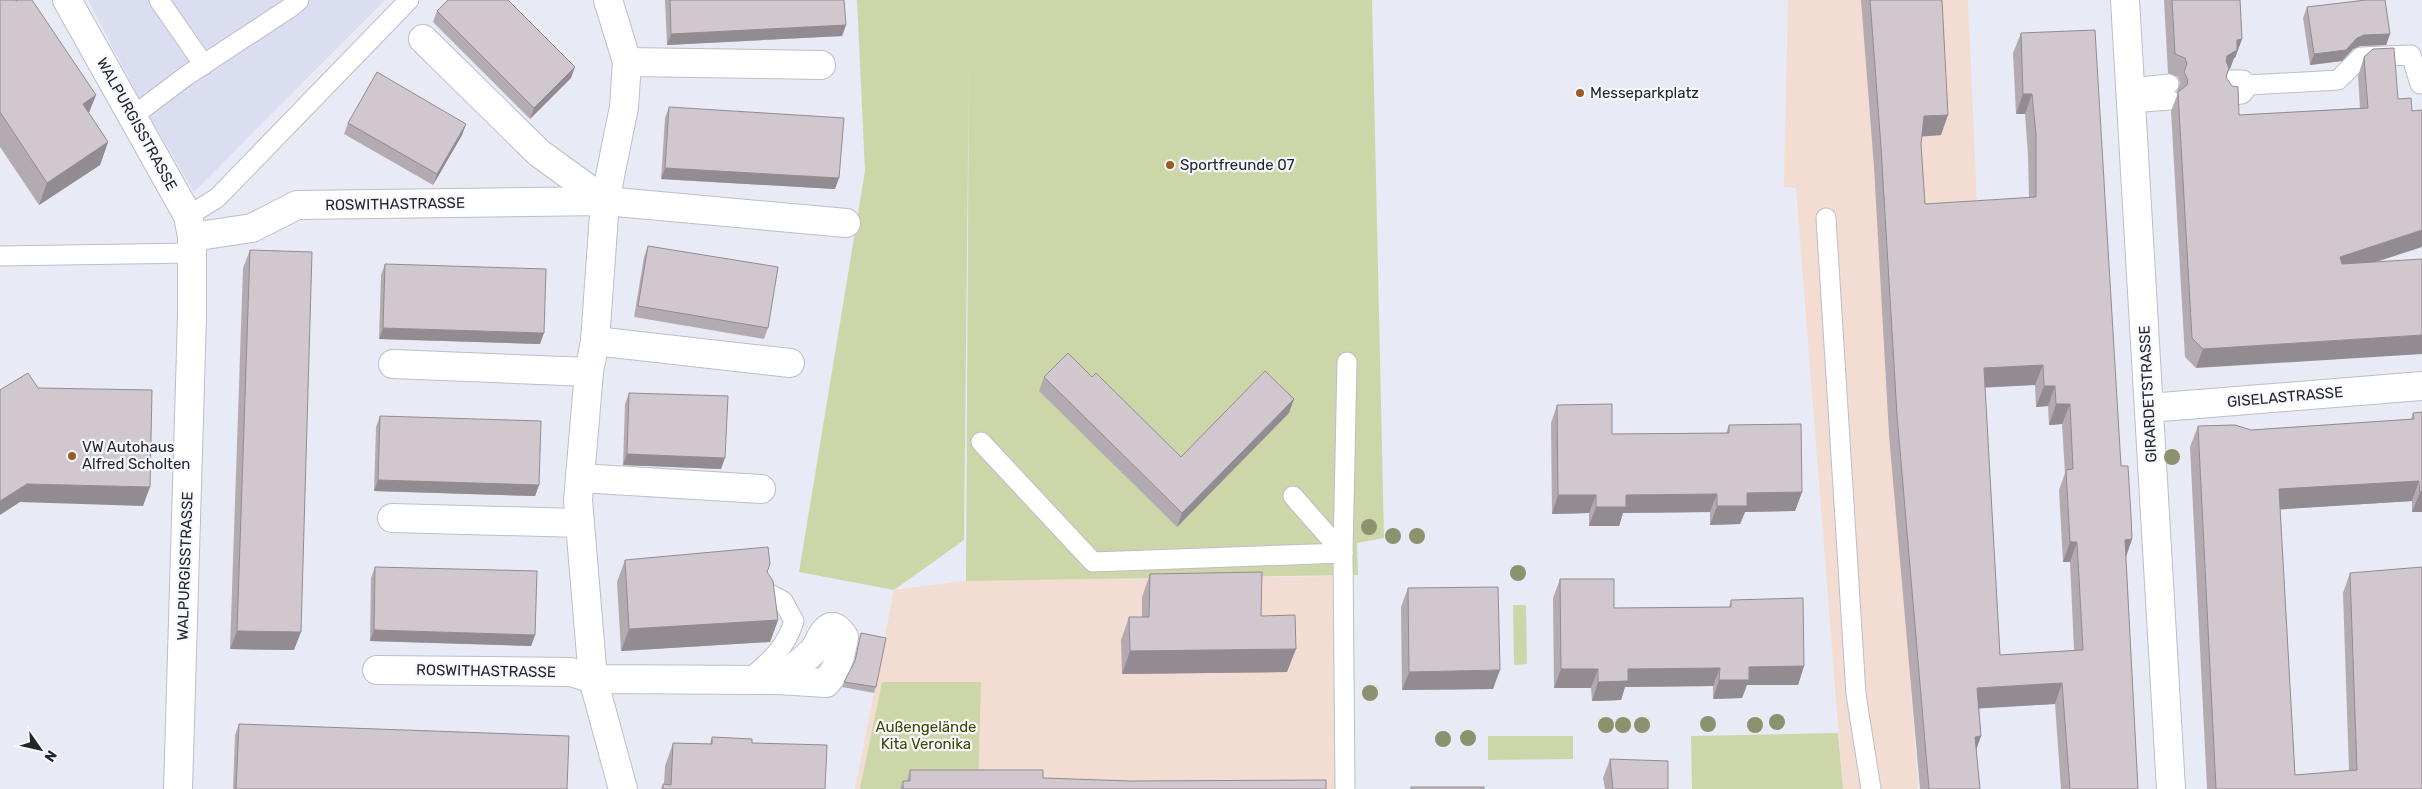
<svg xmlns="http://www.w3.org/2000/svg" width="2422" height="789" font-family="Rubik,sans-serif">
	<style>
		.commercial { fill: #f3dcd1 }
		.built { fill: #dadef0 }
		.green { fill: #cdd6a8 }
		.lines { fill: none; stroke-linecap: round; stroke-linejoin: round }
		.lane-casing { stroke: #bcbec9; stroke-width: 21 }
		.street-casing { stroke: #bcbec9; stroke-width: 30 }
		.lane { stroke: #fff; stroke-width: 19 }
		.street { stroke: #fff; stroke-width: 28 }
		.tree { fill: #8c916e }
		.wall { fill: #b4abb2; fill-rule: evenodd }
		.shaded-wall { fill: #928b91 }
		.building { fill: #d1c7cf; stroke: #928b91; fill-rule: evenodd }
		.poi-dot { fill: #9a5d21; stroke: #f7f8ff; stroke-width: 2 }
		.labels { text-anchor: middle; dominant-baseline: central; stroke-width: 4.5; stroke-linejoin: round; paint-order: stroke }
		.poi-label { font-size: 15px; fill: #25262a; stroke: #f7f8ff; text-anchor: start }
		.street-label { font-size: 15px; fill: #25262a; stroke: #f7f8ff }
		.park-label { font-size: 15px; fill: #414800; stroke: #f7f8ff }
	</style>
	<rect width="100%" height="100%" fill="#e8eaf5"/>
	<!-- commercial -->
	<g class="commercial">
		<path d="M 1788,0 L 1968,0 L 1997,670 L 1974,676 L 1910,680 L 1918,789 L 1843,789 L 1796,188 L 1784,187 Z"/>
		<path d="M 1341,576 L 1342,789 L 855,789 L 894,590 L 966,581 Z"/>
	</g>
	<!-- built -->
	<path class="built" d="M 88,0 L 385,0 L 194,192 L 142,104 Z"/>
	<!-- green -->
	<g class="green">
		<path d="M 857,0 L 1372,0 L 1384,538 L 1357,543 L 1358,575 L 966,581 L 969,61 L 964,540 L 894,590 L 799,572 L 865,171 Z"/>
		<path d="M 1513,605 L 1526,605 L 1527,664 L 1514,665 Z"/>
		<path d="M 882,682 L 981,682 L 978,789 L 860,789 Z"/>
		<path d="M 1838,733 L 1843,789 L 1692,789 L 1691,736 Z"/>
		<path d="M 1488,736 L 1573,736 L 1573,759 L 1488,760 Z"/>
	</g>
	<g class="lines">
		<defs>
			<g id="lane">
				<path d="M 159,0 L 204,65"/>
				<path d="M 2230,80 L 2243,80 L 2249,85 L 2242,94 L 2230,95"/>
				<path d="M 2249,85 L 2338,80 L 2361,57 L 2411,55 L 2420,84"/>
				<path d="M 2130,88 L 2169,84"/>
				<path d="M 2130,103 L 2170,100"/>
				<path d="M 133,116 L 186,76 L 291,7 L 299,0"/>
				<path d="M 188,216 L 217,198 L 409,0"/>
				<path d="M 1826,218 L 1856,694 L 1871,789"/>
				<path d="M 0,256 L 192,253"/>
				<path d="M 981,442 L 1093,562 L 1343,553"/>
				<path d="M 1293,496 L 1343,553"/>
				<path d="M 748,680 C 769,662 786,648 794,621 L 783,601 L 770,594"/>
				<path d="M 1345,789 L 1343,553 L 1347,362"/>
			</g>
			<g id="street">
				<path d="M 67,0 L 188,216 L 192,237 L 192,316 L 178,789"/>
				<path d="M 608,0 L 627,62 L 624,107 L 605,201 L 595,341 L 589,372 L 578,500 L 593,679 L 623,789"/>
				<path d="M 2125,0 L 2171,789"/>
				<path d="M 423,39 L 539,153 L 605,201"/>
				<path d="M 627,62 L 821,65"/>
				<path d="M 192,237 L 252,228 L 297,205 L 605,201 L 846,223"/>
				<path d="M 595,341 L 790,363"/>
				<path d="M 393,364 L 589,372"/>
				<path d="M 2149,408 L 2422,386"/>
				<path d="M 580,478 L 761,489"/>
				<path d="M 392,518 L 579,523"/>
				<path d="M 377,670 L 571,672 L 593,679 L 778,680 L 826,683 C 838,669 841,654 844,637 C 827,610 820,645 812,652 C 802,662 790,671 778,680"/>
			</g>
		</defs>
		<!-- lane casing -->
		<use href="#lane" class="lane-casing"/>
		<!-- street casing -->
		<use href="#street" class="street-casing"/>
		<!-- lane -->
		<use href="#lane" class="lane"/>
		<!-- street -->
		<use href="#street" class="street"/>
	</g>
	<!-- trees -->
	<g class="tree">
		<circle cx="2172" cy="457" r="8"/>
		<circle cx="1369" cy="527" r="8"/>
		<circle cx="1393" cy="536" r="8"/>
		<circle cx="1417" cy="536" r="8"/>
		<circle cx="1518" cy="573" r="8"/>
		<circle cx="1370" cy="693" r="8"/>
		<circle cx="1777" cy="722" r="8"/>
		<circle cx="1708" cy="724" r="8"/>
		<circle cx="1606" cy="725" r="8"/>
		<circle cx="1623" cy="725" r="8"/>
		<circle cx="1642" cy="725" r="8"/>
		<circle cx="1755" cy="725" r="8"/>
		<circle cx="1468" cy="738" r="8"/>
		<circle cx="1443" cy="739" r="8"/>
	</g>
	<!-- wall -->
	<g class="wall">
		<path d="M 0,0 L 96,95 L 89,113 L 108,142 L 100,165 L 39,205 L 0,147 Z"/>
		<path d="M 665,0 L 844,0 L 846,25 L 842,36 L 667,45 Z"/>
		<path d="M 1861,0 L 1942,0 L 1941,135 L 1922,136 L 1921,144 L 1925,204 L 2029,198 L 2028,155 L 2025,114 L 2016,114 L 2013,53 L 2021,33 L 2121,466 L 2132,539 L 2126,557 L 2138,789 L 2061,789 L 2055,704 L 1979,708 L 1981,736 L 1976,749 L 1980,789 L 1920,789 L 1889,435 L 1874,167 ZM 2035,385 L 2036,407 L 2048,406 L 2049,425 L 2062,424 L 2065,473 L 2059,490 L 2063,562 L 2070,562 L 2074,650 L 2000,655 L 1985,387 Z"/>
		<path d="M 2164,0 L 2240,0 L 2242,39 L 2235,58 L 2234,58 L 2226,77 L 2239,115 L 2360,108 L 2358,76 L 2364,57 L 2373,49 L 2377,262 L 2196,368 L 2185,357 L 2171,111 L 2178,93 L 2177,92 L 2180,83 L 2178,77 L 2168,73 Z"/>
		<path d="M 2307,7 L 2390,34 L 2386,45 L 2360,46 L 2353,49 L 2342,61 L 2310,65 L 2303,18 Z"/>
		<path d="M 437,11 L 571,78 L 530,119 L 433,22 Z"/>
		<path d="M 669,107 L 835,189 L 661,179 L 665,118 Z"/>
		<path d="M 348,123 L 466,124 L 462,135 L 433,185 L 344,134 Z"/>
		<path d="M 648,246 L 768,328 L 764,339 L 634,317 L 644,257 Z"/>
		<path d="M 250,250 L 294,650 L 230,649 L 243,268 Z"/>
		<path d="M 385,264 L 540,344 L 379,339 L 381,275 Z"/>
		<path d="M 1044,377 L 1092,377 L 1181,457 L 1289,413 L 1177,527 L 1039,391 Z"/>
		<path d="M 629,393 L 721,469 L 623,465 L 625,404 Z"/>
		<path d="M 1557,405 L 1612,434 L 1726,433 L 1729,425 L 1802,492 L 1795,511 L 1745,512 L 1740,524 L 1710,525 L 1710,512 L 1623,513 L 1619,526 L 1589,526 L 1589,513 L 1552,514 L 1551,423 Z"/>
		<path d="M 2413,413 L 2422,512 L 2412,512 L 2412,501 L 2280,509 L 2295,775 L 2349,771 L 2343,593 L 2350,573 L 2422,789 L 2207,789 L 2190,447 L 2198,426 L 2251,430 L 2411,419 Z"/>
		<path d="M 380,416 L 539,485 L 535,496 L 374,491 L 376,427 Z"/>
		<path d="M 625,560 L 767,573 L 778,620 L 770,642 L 621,651 L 617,582 Z"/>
		<path d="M 375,567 L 535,635 L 531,646 L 370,641 L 371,578 Z"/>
		<path d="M 1150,574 L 1261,616 L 1287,672 L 1122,674 L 1121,640 L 1129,617 L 1142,617 L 1142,597 Z"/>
		<path d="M 1560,579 L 1614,608 L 1729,607 L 1731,600 L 1804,666 L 1798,685 L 1747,685 L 1742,698 L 1713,699 L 1713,686 L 1625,687 L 1621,700 L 1592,701 L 1591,688 L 1554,688 L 1553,598 Z"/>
		<path d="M 1408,588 L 1493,689 L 1402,690 L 1401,607 Z"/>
		<path d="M 861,633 L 876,687 L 874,693 L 842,687 L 854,664 Z"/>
		<path d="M 239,724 L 567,789 L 233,789 L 235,735 Z"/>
		<path d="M 712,737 L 752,743 L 825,789 L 661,789 L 663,784 L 664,784 L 665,766 L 673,743 L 710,744 Z"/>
		<path d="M 1610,759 L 1668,789 L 1605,789 L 1603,778 Z"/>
		<path d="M 910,770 L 1043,778 L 1326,789 L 900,789 L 903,781 L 907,781 Z"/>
	</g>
	<!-- shaded-wall -->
	<g class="shaded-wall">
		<path d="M 846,25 L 842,36 L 667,45 L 671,34 Z"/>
		<path d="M 2390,34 L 2386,45 L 2360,46 L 2353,49 L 2342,61 L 2310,65 L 2314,54 L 2364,35 Z"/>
		<path d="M 2242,39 L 2235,58 L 2234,58 L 2230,69 L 2220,75 L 2227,56 L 2237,40 Z"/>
		<path d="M 575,67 L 571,78 L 530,119 L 534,108 Z"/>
		<path d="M 2023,94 L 2032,94 L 2025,114 L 2016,114 Z"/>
		<path d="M 96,95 L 87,117 L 83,104 Z"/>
		<path d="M 1948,115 L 1941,135 L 1917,137 L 1924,116 Z"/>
		<path d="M 466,124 L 462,135 L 433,185 L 437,174 Z"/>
		<path d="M 108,142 L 100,165 L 39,205 L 47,183 Z"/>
		<path d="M 665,168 L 839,178 L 835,189 L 661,179 Z"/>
		<path d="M 2422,230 L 2422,247 L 2333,276 L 2340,257 Z"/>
		<path d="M 383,328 L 544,333 L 540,344 L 379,339 Z"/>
		<path d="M 2422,335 L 2422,354 L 2196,368 L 2203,349 Z"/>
		<path d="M 2043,365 L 2035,385 L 1977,388 L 1984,368 Z"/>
		<path d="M 2044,386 L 2055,386 L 2048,406 L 2036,407 Z"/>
		<path d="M 1294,399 L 1289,413 L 1177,527 L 1182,513 Z"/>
		<path d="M 2056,404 L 2070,404 L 2062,424 L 2049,425 Z"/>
		<path d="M 627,454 L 725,458 L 721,469 L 623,465 Z"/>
		<path d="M 378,480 L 539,485 L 535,496 L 374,491 Z"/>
		<path d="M 2419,481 L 2412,501 L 2272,510 L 2279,489 Z"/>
		<path d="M 27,484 L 150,487 L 143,506 L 20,502 L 0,515 L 0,501 Z"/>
		<path d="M 1802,492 L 1795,511 L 1745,512 L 1740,524 L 1710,525 L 1717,506 L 1747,493 Z"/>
		<path d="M 2420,492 L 2422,492 L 2422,512 L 2412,512 Z"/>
		<path d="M 1717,494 L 1710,512 L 1623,513 L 1619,526 L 1589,526 L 1596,507 L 1626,495 Z"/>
		<path d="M 1558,495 L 1596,495 L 1589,513 L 1552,514 Z"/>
		<path d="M 2132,539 L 2125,559 L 2125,540 Z"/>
		<path d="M 2070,542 L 2077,542 L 2070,562 L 2063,562 Z"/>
		<path d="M 778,620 L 770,642 L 621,651 L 629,629 Z"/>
		<path d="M 374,630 L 535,635 L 531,646 L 370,641 Z"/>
		<path d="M 237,631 L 301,632 L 294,650 L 230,649 Z"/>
		<path d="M 1296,649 L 1287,672 L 1122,674 L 1130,651 Z"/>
		<path d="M 1804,666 L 1798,685 L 1747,685 L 1742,698 L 1713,699 L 1719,680 L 1749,667 Z"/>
		<path d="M 1720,668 L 1713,686 L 1625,687 L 1621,700 L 1592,701 L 1598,682 L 1628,669 Z"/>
		<path d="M 1561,669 L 1598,669 L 1591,688 L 1554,688 Z"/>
		<path d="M 1500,670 L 1493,689 L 1402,690 L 1409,672 Z"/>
		<path d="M 2062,683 L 2055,704 L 1970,709 L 1977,688 Z"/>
		<path d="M 1981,736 L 1974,756 L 1975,737 Z"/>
	</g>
	<!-- building -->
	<g class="building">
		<path d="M 0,0 L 16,0 L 16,1 L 18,0 L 32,0 L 96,95 L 83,104 L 108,142 L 47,183 L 0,112 Z"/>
		<path d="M 448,0 L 508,0 L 575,67 L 534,108 L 437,11 Z"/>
		<path d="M 670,0 L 844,0 L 846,25 L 671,34 Z"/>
		<path d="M 1870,0 L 1942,0 L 1948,115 L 1924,116 L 1921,144 L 1925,204 L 2036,197 L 2036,135 L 2032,94 L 2023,94 L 2021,33 L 2095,30 L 2121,466 L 2128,466 L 2131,516 L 2132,539 L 2125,540 L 2138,789 L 2070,789 L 2062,683 L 1977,688 L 1981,736 L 1975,737 L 1980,789 L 1929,789 L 1897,415 L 1881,147 ZM 2043,365 L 2044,386 L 2055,386 L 2056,404 L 2070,404 L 2073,469 L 2066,470 L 2070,542 L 2077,542 L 2083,650 L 2000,655 L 1984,368 Z"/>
		<path d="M 2172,0 L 2240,0 L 2242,39 L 2237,40 L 2237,50 L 2227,56 L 2226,61 L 2229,68 L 2226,77 L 2232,86 L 2238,87 L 2239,115 L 2368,108 L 2364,57 L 2373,49 L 2394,48 L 2398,99 L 2411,98 L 2412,111 L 2422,110 L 2422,230 L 2340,257 L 2342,264 L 2422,259 L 2422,335 L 2203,349 L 2192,338 L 2178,92 L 2187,85 L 2188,80 L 2184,72 L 2187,64 L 2185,58 L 2175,54 Z"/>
		<path d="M 2366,0 L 2385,0 L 2390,34 L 2364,35 L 2357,38 L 2346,50 L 2314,54 L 2307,7 Z"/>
		<path d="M 377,72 L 466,124 L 437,174 L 348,123 Z"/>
		<path d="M 669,107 L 844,118 L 839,178 L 665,168 Z"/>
		<path d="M 648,246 L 778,267 L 768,328 L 638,306 Z"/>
		<path d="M 250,250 L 312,252 L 301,632 L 237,631 Z"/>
		<path d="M 385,264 L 546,269 L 544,333 L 383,328 Z"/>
		<path d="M 1068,353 L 1092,377 L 1096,373 L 1181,457 L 1265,371 L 1294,399 L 1182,513 L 1044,377 Z"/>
		<path d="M 28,373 L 38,388 L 152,390 L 150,487 L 27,484 L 0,501 L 0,390 Z"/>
		<path d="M 629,393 L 728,396 L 725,458 L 627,454 Z"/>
		<path d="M 1612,404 L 1612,434 L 1729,433 L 1729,425 L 1801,424 L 1802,492 L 1747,493 L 1747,506 L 1717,506 L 1717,494 L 1626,495 L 1626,507 L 1596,507 L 1596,495 L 1558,495 L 1557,405 Z"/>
		<path d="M 2422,412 L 2422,492 L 2420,492 L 2419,481 L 2279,489 L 2295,775 L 2357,770 L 2350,573 L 2422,567 L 2422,789 L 2216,789 L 2198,426 L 2235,425 L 2251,430 L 2414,419 L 2413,413 Z"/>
		<path d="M 380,416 L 541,421 L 539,485 L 378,480 Z"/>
		<path d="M 768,547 L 770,564 L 767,572 L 773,581 L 778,620 L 629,629 L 625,560 Z"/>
		<path d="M 375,567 L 537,571 L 535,635 L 374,630 Z"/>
		<path d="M 1262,572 L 1261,616 L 1295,615 L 1296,649 L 1130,651 L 1129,617 L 1149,617 L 1150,574 Z"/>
		<path d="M 1560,579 L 1614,579 L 1614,608 L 1731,607 L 1731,600 L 1803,598 L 1804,666 L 1749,667 L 1749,680 L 1719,680 L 1720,668 L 1628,669 L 1628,681 L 1598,682 L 1598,669 L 1561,669 Z"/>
		<path d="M 1498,587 L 1500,670 L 1409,672 L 1408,588 Z"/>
		<path d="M 861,633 L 886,638 L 876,687 L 844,682 L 855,661 Z"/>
		<path d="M 239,724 L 569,736 L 567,789 L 236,789 Z"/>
		<path d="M 712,737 L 752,739 L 752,743 L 827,745 L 825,789 L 663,789 L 663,784 L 671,785 L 673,743 L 712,744 Z"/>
		<path d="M 1610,759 L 1668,761 L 1668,789 L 1613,789 Z"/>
		<path d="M 910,770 L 1043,770 L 1043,778 L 1131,781 L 1326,780 L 1326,789 L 903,789 L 903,781 L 910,781 Z"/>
		<rect x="1411" y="787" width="73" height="2"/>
	</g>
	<!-- markers -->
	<g class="poi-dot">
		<circle cx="1580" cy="93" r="5"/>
		<circle cx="1170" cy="165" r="5"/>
		<circle cx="72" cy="456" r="5"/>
	</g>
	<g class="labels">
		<!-- poi labels -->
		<g class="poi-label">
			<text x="1590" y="93">Messeparkplatz</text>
			<text x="1180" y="165">Sportfreunde 07</text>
			<text x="82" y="447">VW Autohaus<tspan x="82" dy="17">Alfred Scholten</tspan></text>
		</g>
		<!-- street labels -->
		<g class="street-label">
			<text transform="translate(137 124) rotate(61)">WALPURGISSTRASSE</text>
			<text transform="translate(395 204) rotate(-1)">ROSWITHASTRASSE</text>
			<text transform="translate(2148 394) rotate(-93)">GIRARDETSTRASSE</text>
			<text transform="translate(2285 397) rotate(-5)">GISELASTRASSE</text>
			<text transform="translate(185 566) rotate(-88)">WALPURGISSTRASSE</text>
			<text transform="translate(486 671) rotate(1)">ROSWITHASTRASSE</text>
		</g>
		<!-- park labels -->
		<g class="park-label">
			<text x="926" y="727">Außengelände<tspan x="926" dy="17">Kita Veronika</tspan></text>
		</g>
	</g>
	<!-- north arrow -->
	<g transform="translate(40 749) rotate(124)" stroke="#f7f8ff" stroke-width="4" paint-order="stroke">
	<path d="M0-4L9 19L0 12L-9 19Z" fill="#25262a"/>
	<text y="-8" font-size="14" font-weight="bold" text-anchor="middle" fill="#25262a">N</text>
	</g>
</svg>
